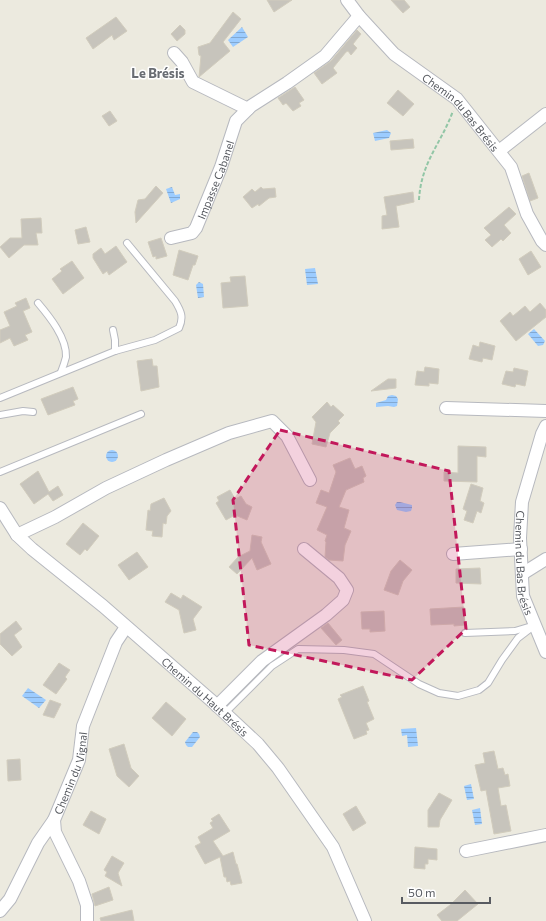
<svg xmlns="http://www.w3.org/2000/svg" width="546" height="921" font-family="Commissioner,sans-serif">
	<style>
		.water { fill: url(#water-rules) }
		.building { fill: #c7c4bc; stroke: #d1ccbd }
		.lines { fill: none; stroke-linecap: round; stroke-linejoin: round }
		.service-casing { stroke: #b7b9bf; stroke-width: 8 }
		.minor-casing { stroke: #b7b9bf; stroke-width: 14 }
		.path { stroke: #92c6a6; stroke-width: 2; stroke-dasharray: 4 2; stroke-linecap: butt }
		.service { stroke: #fff; stroke-width: 6 }
		.minor { stroke: #fff; stroke-width: 12 }
		.marked { fill: #c2185b; fill-opacity: 0.2; stroke: #c2185b; stroke-width: 3; stroke-dasharray: 8 5; stroke-linejoin: round }
		.labels { text-anchor: middle; dominant-baseline: central; stroke-width: 3; stroke-linejoin: round; paint-order: stroke }
		.street-label { font-size: 11px; fill: #585b61; stroke: #fff }
		.quarter-label { font-size: 13px; font-weight: bold; fill: #696d73; stroke: #fff }
	</style>
	<defs>
		<pattern id="water-rules" width="6" height="5" patternUnits="userSpaceOnUse"><rect width="6" height="5" fill="#9cccff"/><path d="M0 2.5h6" fill="none" stroke="#82a9d2"/></pattern>
	</defs>
	<rect width="100%" height="100%" fill="#eceadf"/>
	<!-- water -->
	<g class="water">
		<path d="M 242,27 L 248,37 L 233,47 L 228,40 Z"/>
		<path d="M 387,130 L 391,133 L 389,138 L 375,141 L 373,133 Z"/>
		<path d="M 172,187 L 175,195 L 180,194 L 180,199 L 171,203 L 166,189 Z"/>
		<path d="M 315,268 L 318,284 L 307,285 L 305,269 Z"/>
		<path d="M 199,282 L 203,284 L 204,297 L 198,298 L 196,285 Z"/>
		<path d="M 534,329 L 545,341 L 543,345 L 538,346 L 528,334 Z"/>
		<path d="M 392,395 L 396,396 L 398,399 L 397,406 L 394,407 L 388,406 L 376,407 L 376,403 L 386,400 L 388,396 Z"/>
		<circle cx="112" cy="456" r="6"/>
		<path d="M 400,502 L 412,505 L 412,508 L 411,511 L 406,512 L 397,510 L 395,505 L 397,502 Z"/>
		<path d="M 28,688 L 46,700 L 39,708 L 22,696 Z"/>
		<path d="M 416,728 L 418,746 L 408,747 L 407,735 L 402,736 L 401,729 Z"/>
		<path d="M 193,732 L 197,732 L 199,734 L 200,737 L 192,747 L 188,747 L 186,745 L 185,742 Z"/>
		<path d="M 471,784 L 474,799 L 467,800 L 464,786 Z"/>
		<path d="M 480,808 L 482,824 L 475,825 L 472,810 Z"/>
	</g>
	<!-- building -->
	<g class="building">
		<path d="M 267,0 L 292,0 L 274,12 Z"/>
		<path d="M 391,0 L 404,0 L 410,7 L 403,13 Z"/>
		<path d="M 233,12 L 241,19 L 223,42 L 230,51 L 199,77 L 201,56 L 199,55 L 198,47 L 210,43 Z"/>
		<path d="M 116,17 L 127,31 L 114,40 L 112,35 L 93,49 L 86,38 Z"/>
		<path d="M 180,25 L 185,30 L 185,34 L 177,41 L 171,34 Z"/>
		<path d="M 357,30 L 361,34 L 353,44 L 357,48 L 351,55 L 348,51 L 346,52 L 333,68 L 337,73 L 322,84 L 314,73 L 331,61 Z"/>
		<path d="M 295,87 L 304,100 L 299,103 L 301,106 L 293,111 L 286,103 L 283,105 L 278,98 Z"/>
		<path d="M 398,90 L 414,104 L 403,116 L 387,103 Z"/>
		<path d="M 110,111 L 117,121 L 109,126 L 102,116 Z"/>
		<path d="M 413,139 L 414,148 L 391,150 L 390,141 Z"/>
		<path d="M 529,173 L 538,198 L 530,201 L 522,176 Z"/>
		<path d="M 156,186 L 163,193 L 136,223 L 135,212 L 138,200 L 145,199 Z"/>
		<path d="M 261,187 L 263,189 L 275,188 L 276,197 L 269,198 L 259,206 L 258,204 L 252,208 L 243,197 L 252,189 L 255,192 Z"/>
		<path d="M 413,192 L 414,202 L 396,206 L 399,227 L 382,229 L 382,216 L 387,215 L 384,197 Z"/>
		<path d="M 509,207 L 516,214 L 504,225 L 511,233 L 503,241 L 501,239 L 492,247 L 485,240 L 491,235 L 484,228 Z"/>
		<path d="M 41,218 L 42,233 L 36,233 L 38,245 L 24,245 L 9,258 L 0,247 L 10,238 L 22,238 L 21,219 Z"/>
		<path d="M 86,227 L 90,242 L 78,244 L 75,230 Z"/>
		<path d="M 161,238 L 167,256 L 156,259 L 156,256 L 153,257 L 148,242 Z"/>
		<path d="M 116,246 L 127,262 L 109,275 L 107,271 L 103,274 L 93,258 L 93,254 L 101,248 L 105,254 Z"/>
		<path d="M 179,250 L 198,256 L 195,265 L 193,265 L 188,280 L 173,275 Z"/>
		<path d="M 531,251 L 541,267 L 528,275 L 519,259 Z"/>
		<path d="M 72,261 L 84,278 L 63,294 L 52,279 L 62,271 L 60,269 Z"/>
		<path d="M 245,276 L 248,306 L 223,308 L 221,283 L 231,282 L 230,277 Z"/>
		<path d="M 26,298 L 30,308 L 23,311 L 32,332 L 25,335 L 28,340 L 14,346 L 10,338 L 0,343 L 0,330 L 10,326 L 4,312 L 17,306 L 15,303 Z"/>
		<path d="M 540,303 L 546,310 L 546,317 L 516,341 L 500,321 L 510,312 L 513,316 L 525,306 L 530,312 Z"/>
		<path d="M 480,342 L 495,346 L 492,360 L 483,358 L 482,362 L 469,359 L 473,345 L 479,347 Z"/>
		<path d="M 152,359 L 153,366 L 157,366 L 159,387 L 141,391 L 137,361 Z"/>
		<path d="M 425,367 L 439,369 L 438,384 L 429,383 L 429,386 L 415,385 L 417,371 L 424,372 Z"/>
		<path d="M 514,368 L 528,371 L 525,386 L 516,384 L 515,387 L 502,384 L 506,371 L 513,372 Z"/>
		<path d="M 388,379 L 396,379 L 396,388 L 371,391 Z"/>
		<path d="M 73,387 L 78,399 L 73,401 L 75,405 L 48,415 L 41,399 Z"/>
		<path d="M 327,402 L 331,407 L 333,405 L 344,415 L 338,421 L 340,423 L 330,433 L 326,447 L 312,444 L 316,422 L 312,417 Z"/>
		<path d="M 458,446 L 486,447 L 486,457 L 477,456 L 477,482 L 444,481 L 444,472 L 458,473 Z"/>
		<path d="M 350,458 L 355,469 L 362,466 L 366,476 L 363,478 L 364,482 L 346,490 L 339,507 L 349,510 L 344,528 L 351,531 L 345,545 L 343,561 L 329,560 L 325,557 L 326,542 L 325,541 L 327,535 L 317,530 L 327,507 L 316,503 L 321,490 L 329,493 L 336,472 L 333,465 Z"/>
		<path d="M 38,471 L 49,492 L 58,486 L 63,495 L 53,501 L 48,494 L 34,504 L 20,484 Z"/>
		<path d="M 471,484 L 483,488 L 480,501 L 484,503 L 481,513 L 477,511 L 473,523 L 464,520 L 467,511 L 463,509 Z"/>
		<path d="M 230,490 L 235,499 L 241,496 L 246,504 L 252,507 L 247,520 L 235,515 L 226,520 L 216,503 L 219,501 L 217,497 Z"/>
		<path d="M 164,498 L 171,511 L 167,516 L 166,524 L 163,523 L 162,537 L 152,536 L 153,531 L 146,530 L 148,510 L 150,511 L 151,504 Z"/>
		<path d="M 83,523 L 99,536 L 87,551 L 85,549 L 80,555 L 66,544 Z"/>
		<path d="M 252,535 L 262,537 L 261,542 L 271,564 L 257,570 L 252,558 L 237,574 L 229,567 L 238,557 L 250,551 Z"/>
		<path d="M 137,552 L 148,567 L 129,580 L 118,565 Z"/>
		<path d="M 400,560 L 412,570 L 403,581 L 398,595 L 384,590 L 391,571 Z"/>
		<path d="M 480,568 L 481,584 L 456,583 L 456,569 Z"/>
		<path d="M 171,593 L 181,599 L 183,595 L 202,607 L 193,619 L 196,630 L 184,633 L 179,610 L 165,602 Z"/>
		<path d="M 464,607 L 465,625 L 454,626 L 454,624 L 431,625 L 430,609 Z"/>
		<path d="M 384,611 L 385,631 L 370,632 L 370,629 L 362,629 L 361,612 Z"/>
		<path d="M 16,621 L 22,629 L 14,635 L 22,647 L 12,656 L 0,644 L 0,634 Z"/>
		<path d="M 328,623 L 342,640 L 336,645 L 321,628 Z"/>
		<path d="M 59,663 L 70,670 L 65,677 L 67,679 L 56,694 L 43,685 Z"/>
		<path d="M 363,686 L 369,701 L 367,702 L 374,719 L 366,723 L 369,730 L 366,731 L 367,734 L 354,739 L 338,699 L 342,697 L 340,695 Z"/>
		<path d="M 50,700 L 61,704 L 54,718 L 43,715 Z"/>
		<path d="M 166,702 L 186,719 L 172,736 L 152,718 Z"/>
		<path d="M 124,744 L 131,768 L 139,776 L 129,787 L 117,776 L 109,749 Z"/>
		<path d="M 494,751 L 498,769 L 503,768 L 505,775 L 508,774 L 510,786 L 498,788 L 501,806 L 506,805 L 511,831 L 494,834 L 486,790 L 481,791 L 475,765 L 485,763 L 483,753 Z"/>
		<path d="M 20,759 L 21,780 L 8,781 L 7,760 Z"/>
		<path d="M 439,793 L 452,800 L 440,820 L 439,827 L 428,827 L 428,810 Z"/>
		<path d="M 356,806 L 366,823 L 353,831 L 343,814 Z"/>
		<path d="M 91,811 L 106,819 L 99,834 L 83,825 Z"/>
		<path d="M 219,814 L 230,831 L 213,841 L 223,856 L 233,852 L 236,864 L 237,864 L 242,883 L 231,885 L 230,881 L 227,882 L 226,877 L 224,877 L 220,857 L 205,864 L 195,846 L 201,843 L 198,837 L 213,828 L 210,823 L 213,821 L 211,819 Z"/>
		<path d="M 415,847 L 437,849 L 437,860 L 428,859 L 428,864 L 425,864 L 425,869 L 414,868 Z"/>
		<path d="M 112,856 L 124,863 L 118,873 L 122,886 L 105,876 L 107,872 L 104,870 Z"/>
		<path d="M 109,887 L 113,900 L 95,906 L 92,894 Z"/>
		<path d="M 465,890 L 478,904 L 457,921 L 442,921 L 437,915 L 450,905 Z"/>
		<path d="M 132,910 L 134,921 L 101,921 L 100,918 Z"/>
	</g>
	<g class="lines">
		<defs>
			<g id="service">
				<path d="M 38,303 C 49,316 67,338 66,357 C 65,361 63,367 61,372"/>
				<path d="M 113,330 L 115,340 L 115,351"/>
				<path d="M 0,398 L 115,351 L 155,340 L 179,328 C 184,317 181,311 175,301 L 127,243"/>
				<path d="M 0,415 L 23,411 L 33,412"/>
				<path d="M 0,472 L 141,414"/>
				<path d="M 225,713 L 272,666 L 298,649 L 344,650 L 374,654 L 419,684 L 439,693 L 458,696 L 479,690 L 488,683 L 502,660 L 518,638 L 535,625 L 515,631 L 465,633"/>
			</g>
			<g id="minor">
				<path id="s1" d="M 347,0 L 359,16 L 394,54 L 457,99 L 511,167 L 527,214 L 542,241 L 546,245"/>
				<path d="M 174,53 L 182,62 L 193,82 L 248,109"/>
				<path d="M 499,151 L 546,114"/>
				<path id="s2" d="M 171,238 L 192,233 L 196,228 L 221,167 L 236,121 L 251,106 L 287,83 L 325,56 L 359,16"/>
				<path d="M 446,408 L 546,411"/>
				<path id="s3" d="M 546,426 L 542,434 L 522,502 L 520,538 L 523,596 L 546,652"/>
				<path id="s4" d="M 0,508 L 17,535 L 32,549 L 103,606 L 213,702 L 258,744 L 278,768 L 333,847 L 365,921"/>
				<path d="M 17,535 L 55,517 L 106,488 L 166,460 L 229,433 L 272,421 L 287,436 L 310,480"/>
				<path d="M 453,554 L 521,549"/>
				<path d="M 522,574 L 546,559"/>
				<path d="M 217,706 L 262,661 L 326,615 L 343,600 L 347,590 L 339,578 L 304,549"/>
				<path d="M 466,851 L 546,835"/>
				<path d="M 0,911 L 10,899 L 38,843 L 54,820"/>
				<path id="s5" d="M 87,921 L 87,905 L 79,881 L 55,832 L 54,820 L 79,760 L 83,726 L 116,642 L 126,627"/>
			</g>
		</defs>
		<!-- service casing -->
		<use href="#service" class="service-casing"/>
		<!-- minor casing -->
		<use href="#minor" class="minor-casing"/>
		<!-- path -->
		<path class="path" d="M 419,200 C 421,162 441,144 453,111"/>
		<!-- service -->
		<use href="#service" class="service"/>
		<!-- minor -->
		<use href="#minor" class="minor"/>
	</g>
	<!-- marked area -->
	<path class="marked" d="M 280,430 L 449,471 L 466,629 L 412,680 L 249,645 L 233,500 Z"/>
	<g class="labels">
		<!-- street labels -->
		<g class="street-label">
			<text stroke="none"><textPath href="#s1" startOffset="161">Chemin du Bas Brésis</textPath></text>
			<text stroke="none"><textPath href="#s2" startOffset="80">Impasse Cabanel</textPath></text>
			<text stroke="none"><textPath href="#s3" startOffset="141">Chemin du Bas Brésis</textPath></text>
			<text stroke="none"><textPath href="#s4" startOffset="280">Chemin du Haut Brésis</textPath></text>
			<text stroke="none"><textPath href="#s5" startOffset="158">Chemin du Vignal</textPath></text>
		</g>
		<!-- quarter labels -->
		<g class="quarter-label">
			<text x="158" y="73">Le Brésis</text>
		</g>
	</g>
	<!-- scale -->
	<path d="M402 897v6h88v-6" fill="none" stroke="#585b61" stroke-width="2"/>
	<text x="408" y="897" font-size="12" fill="#585b61" stroke="#ffffff" stroke-width="3" paint-order="stroke">50 m</text>
</svg>
